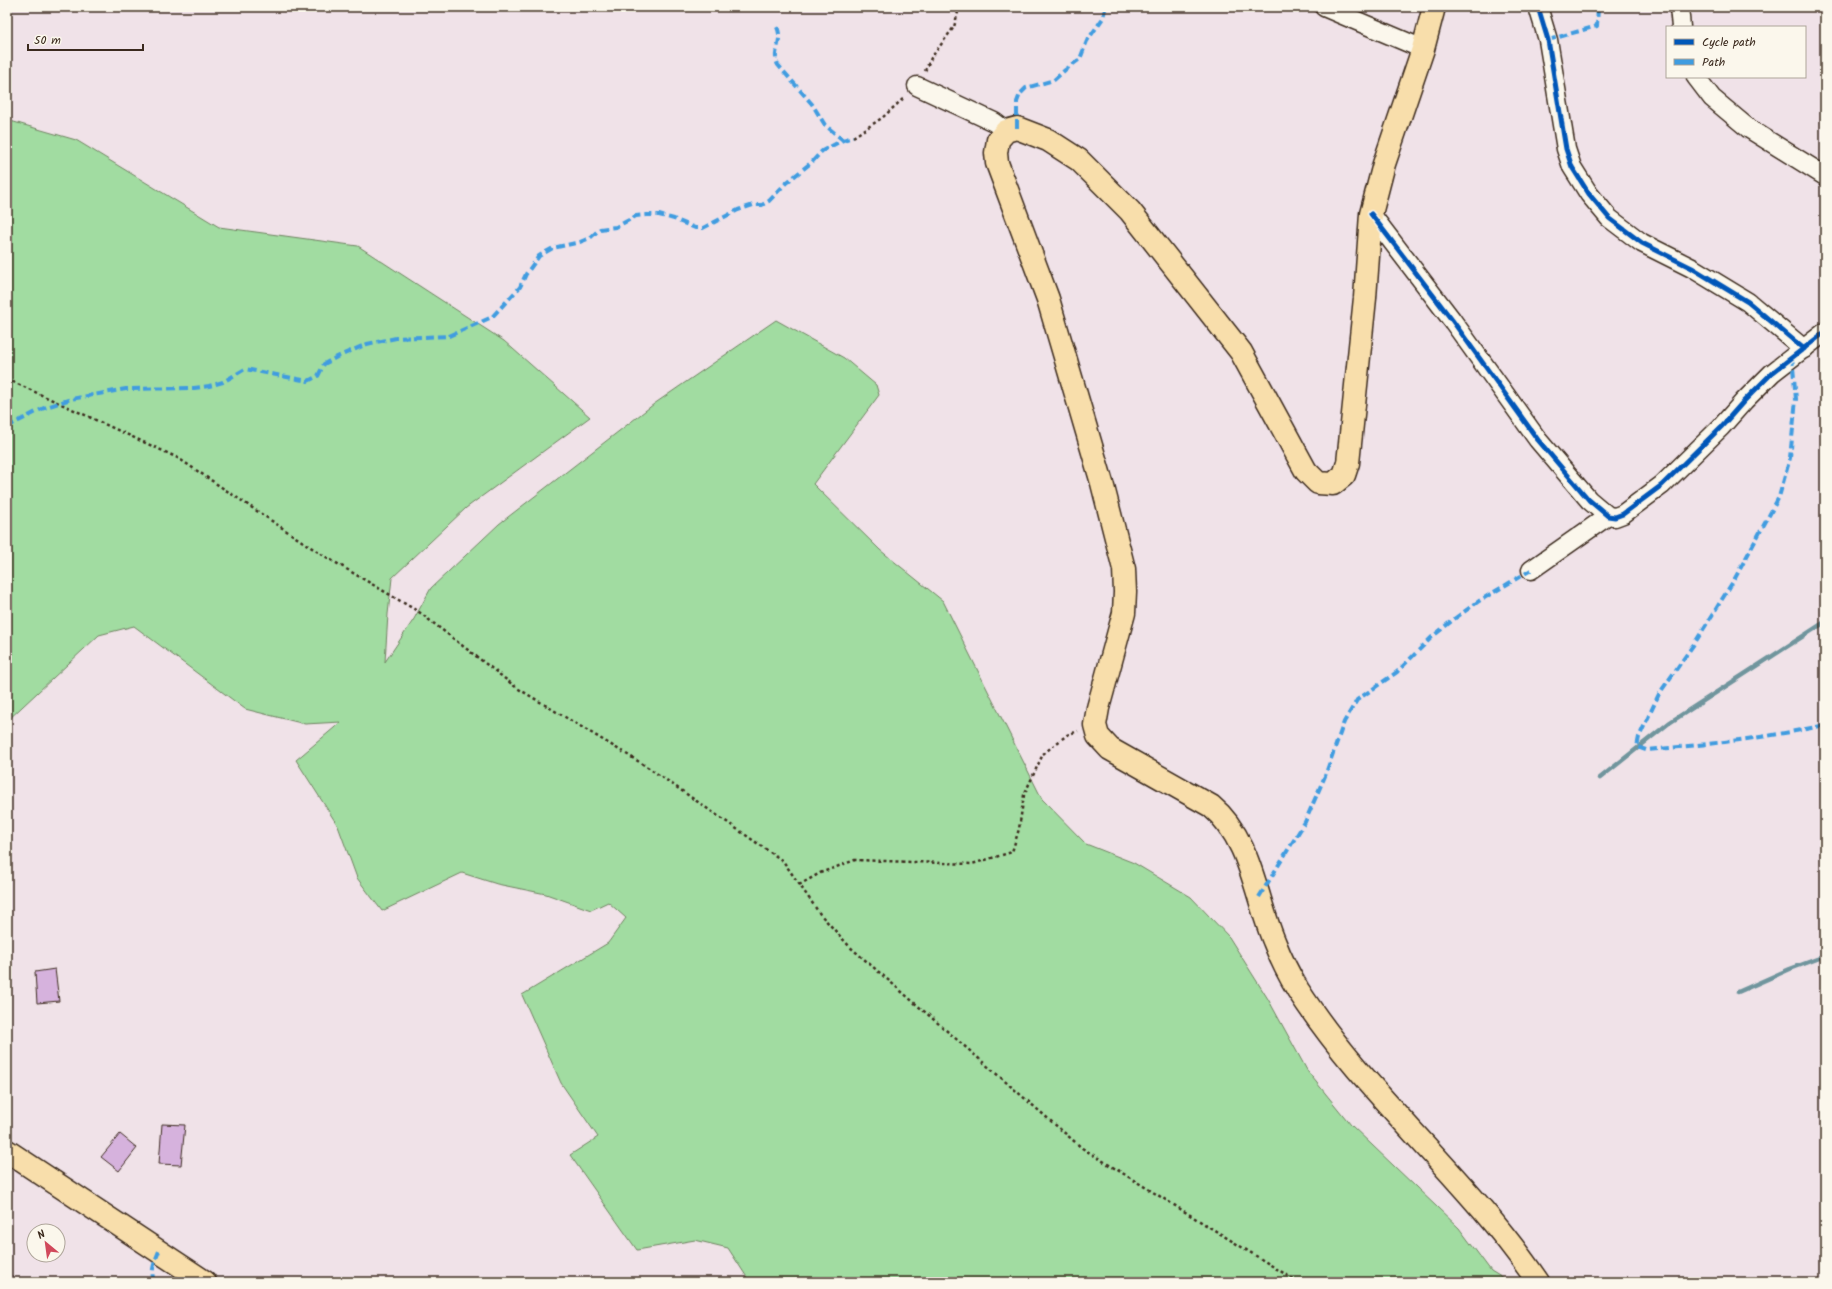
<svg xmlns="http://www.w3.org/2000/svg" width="1832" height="1289" font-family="Kalam,sans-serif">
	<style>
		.green { fill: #a1dca1; stroke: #6e8360 }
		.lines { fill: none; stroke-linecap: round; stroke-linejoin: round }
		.stream { stroke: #6f959d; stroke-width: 4.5 }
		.building { fill: #d6b2dd; stroke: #3b2a1e }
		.minor-casing { stroke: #3b2a1e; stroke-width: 21 }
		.major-casing { stroke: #3b2a1e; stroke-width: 25 }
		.path { stroke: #3b2a1e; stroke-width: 2.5; stroke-dasharray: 3 3; stroke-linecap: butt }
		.minor { stroke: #fbf7ec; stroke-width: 18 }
		.major { stroke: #f8deab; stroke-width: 22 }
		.quiet { stroke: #3f9ce0; stroke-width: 4; stroke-dasharray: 8 4; stroke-linecap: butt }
		.cycleway-casing { stroke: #fbf7ec; stroke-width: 8 }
		.cycleway { stroke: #0057b8; stroke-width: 5 }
	</style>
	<rect width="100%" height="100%" fill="#f0e2e8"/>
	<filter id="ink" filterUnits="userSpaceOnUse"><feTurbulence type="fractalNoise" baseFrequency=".025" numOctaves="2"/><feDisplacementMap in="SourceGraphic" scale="8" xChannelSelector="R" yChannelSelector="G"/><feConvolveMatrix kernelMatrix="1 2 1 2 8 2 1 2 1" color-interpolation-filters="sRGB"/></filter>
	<g filter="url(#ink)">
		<!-- green -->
		<path class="green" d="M 7,120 L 76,140 L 219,227 L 358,246 L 504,341 L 590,417 L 466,508 L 392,578 L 388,614 L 385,662 L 414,619 L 431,588 L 499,524 L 654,404 L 776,320 L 844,358 L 876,385 L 879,395 L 813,484 L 880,550 L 943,601 L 1042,799 L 1086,844 L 1134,863 L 1191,897 L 1229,937 L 1268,999 L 1308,1072 L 1351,1125 L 1459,1228 L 1491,1271 L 1509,1282 L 750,1282 L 728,1248 L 695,1240 L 637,1250 L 570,1155 L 598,1137 L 561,1083 L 522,995 L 608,943 L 626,918 L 608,902 L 591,910 L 546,894 L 497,884 L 462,873 L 382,911 L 357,878 L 338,826 L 296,760 L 341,722 L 305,724 L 245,709 L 134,626 L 99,635 L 7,721 Z"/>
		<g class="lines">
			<!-- stream -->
			<g class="stream">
				<path d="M 1600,778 L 1669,723 L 1825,622"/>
				<path d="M 1738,992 L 1790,969 L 1825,956"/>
			</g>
		</g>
		<!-- building -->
		<g class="building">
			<path d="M 55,969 L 59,1001 L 37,1003 L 35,972 Z"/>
			<path d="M 162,1124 L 185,1125 L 181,1165 L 159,1164 Z"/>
			<path d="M 120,1134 L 137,1148 L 119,1171 L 101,1157 Z"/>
		</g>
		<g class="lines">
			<defs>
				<g id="minor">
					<path d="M 1324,7 L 1423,49"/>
					<path d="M 1538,7 L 1548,40 L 1566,149 L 1572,167 L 1589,194 L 1609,218 L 1642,243 L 1692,268 L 1748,302 L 1804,349"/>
					<path d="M 1679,7 L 1681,27"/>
					<path d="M 1696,77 L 1712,98 L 1748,128 L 1825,176"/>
					<path d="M 917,86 L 994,122 L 1006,131"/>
					<path d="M 1371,214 L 1452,320 L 1538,440 L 1589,500 L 1608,516 L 1615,517 L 1623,514 L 1662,485 L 1721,427 L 1744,401 L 1772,373 L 1825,332"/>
					<path d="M 1531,570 L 1608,516"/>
				</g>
				<g id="major">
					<path d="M 1434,7 L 1423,49 L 1384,164 L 1371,214 L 1365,298 L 1348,463 L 1344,475 L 1333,484 L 1318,483 L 1306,471 L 1241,352 L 1130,211 L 1079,160 L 1048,140 L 1017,128 L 1006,131 L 998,140 L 996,153 L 997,163 L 1048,299 L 1102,483 L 1124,569 L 1125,592 L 1124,613 L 1098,708 L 1095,725 L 1098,736 L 1110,749 L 1211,806 C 1251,839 1255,896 1274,941 C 1280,957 1289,975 1298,990 C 1366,1096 1468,1178 1538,1282"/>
					<path d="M 7,1151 L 205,1282"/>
				</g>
			</defs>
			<!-- minor casing -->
			<use href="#minor" class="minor-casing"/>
			<!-- major casing -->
			<use href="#major" class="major-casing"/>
			<!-- path -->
			<g class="path">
				<path d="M 925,71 L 931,58 L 954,27 L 958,12"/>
				<path d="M 853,137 L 882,118 L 905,97"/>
				<path d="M 7,379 L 178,458 L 321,554 L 419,612 L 517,688 L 646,766 L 783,861 L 820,914 L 850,947 L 1082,1148 L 1298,1282"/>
				<path d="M 799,885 L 820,873 L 855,860 L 972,864 L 1012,852 L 1019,829 L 1024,795 L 1043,754 L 1067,735 L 1078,731"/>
			</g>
			<!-- minor -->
			<use href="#minor" class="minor"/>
			<!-- major -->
			<use href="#major" class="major"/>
			<!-- quiet -->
			<g class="quiet">
				<path d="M 777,27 C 784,41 771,52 778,65 L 812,104 L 825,125 L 843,140"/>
				<path d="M 1548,40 L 1597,26 L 1598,7"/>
				<path d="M 1017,128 L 1017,102 L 1020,94 L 1026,88 L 1054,80 L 1065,70 L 1080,59 L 1087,41 L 1103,18 L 1105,9 L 1104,7"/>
				<path d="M 1792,357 L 1796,399 L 1790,458 L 1779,497 L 1734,580 L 1696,641 L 1659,694 L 1639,737 L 1637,747 L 1646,750 C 1706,745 1766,738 1825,725"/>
				<path d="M 7,427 L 44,408 L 71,399 L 126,389 L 194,388 L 209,386 L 223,382 L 245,369 L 308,381 L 318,376 L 324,364 L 337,357 L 367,344 L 396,338 L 449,336 L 492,317 L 520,287 L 526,274 L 539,256 L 553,248 L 580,242 L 590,238 L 600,229 L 616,227 L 636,216 L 646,215 L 659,215 L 674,219 L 695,228 L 703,228 L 738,210 L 753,205 L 762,205 L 769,201 L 786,183 L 812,162 L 822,151 L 843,140 L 853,137"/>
				<path d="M 1259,897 L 1305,822 L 1325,776 L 1344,722 L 1357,700 L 1397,672 L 1432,637 L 1454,619 L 1479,601 L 1531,570"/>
				<path d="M 154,1282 C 150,1272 155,1261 159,1251"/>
			</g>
			<defs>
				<g id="cycleway">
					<path d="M 1538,7 L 1548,40 L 1566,149 L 1572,167 L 1589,194 L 1609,218 L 1642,243 L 1692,268 L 1748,302 L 1804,349"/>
					<path d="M 1371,214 L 1452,320 L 1538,440 L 1589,500 L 1608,516 L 1615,517 L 1623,514 L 1662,485 L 1721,427 L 1744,401 L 1772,373 L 1825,332"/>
				</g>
			</defs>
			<!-- cycleway casing -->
			<use href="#cycleway" class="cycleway-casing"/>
			<!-- cycleway -->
			<use href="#cycleway" class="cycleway"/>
		</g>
	</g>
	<!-- margin -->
	<rect width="1832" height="1289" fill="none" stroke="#fbf7ec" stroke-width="24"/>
	<rect x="12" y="12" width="1808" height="1265" fill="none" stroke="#3b2a1e" stroke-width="1.5" filter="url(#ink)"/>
	<!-- legend -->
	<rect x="1666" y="26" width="140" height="52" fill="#fbf7ec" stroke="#aea59a"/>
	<rect x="1674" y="39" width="20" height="6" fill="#0057b8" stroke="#aea59a"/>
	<text x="1702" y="46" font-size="12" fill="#3b2a1e">Cycle path</text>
	<rect x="1674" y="59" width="20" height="6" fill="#3f9ce0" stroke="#aea59a"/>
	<text x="1702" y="66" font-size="12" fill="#3b2a1e">Path</text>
	<!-- north arrow -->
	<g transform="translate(46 1243) rotate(331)"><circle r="19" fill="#fbf7ec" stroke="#aea59a"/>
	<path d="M0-3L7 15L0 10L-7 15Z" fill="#d1495b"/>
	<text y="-6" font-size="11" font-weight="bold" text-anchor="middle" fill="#3b2a1e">N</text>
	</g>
	<!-- scale -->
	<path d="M28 44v6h115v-6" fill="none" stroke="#3b2a1e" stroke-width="2"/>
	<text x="34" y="44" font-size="12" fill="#3b2a1e" stroke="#fbf7ec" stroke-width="3" paint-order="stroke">50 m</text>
</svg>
